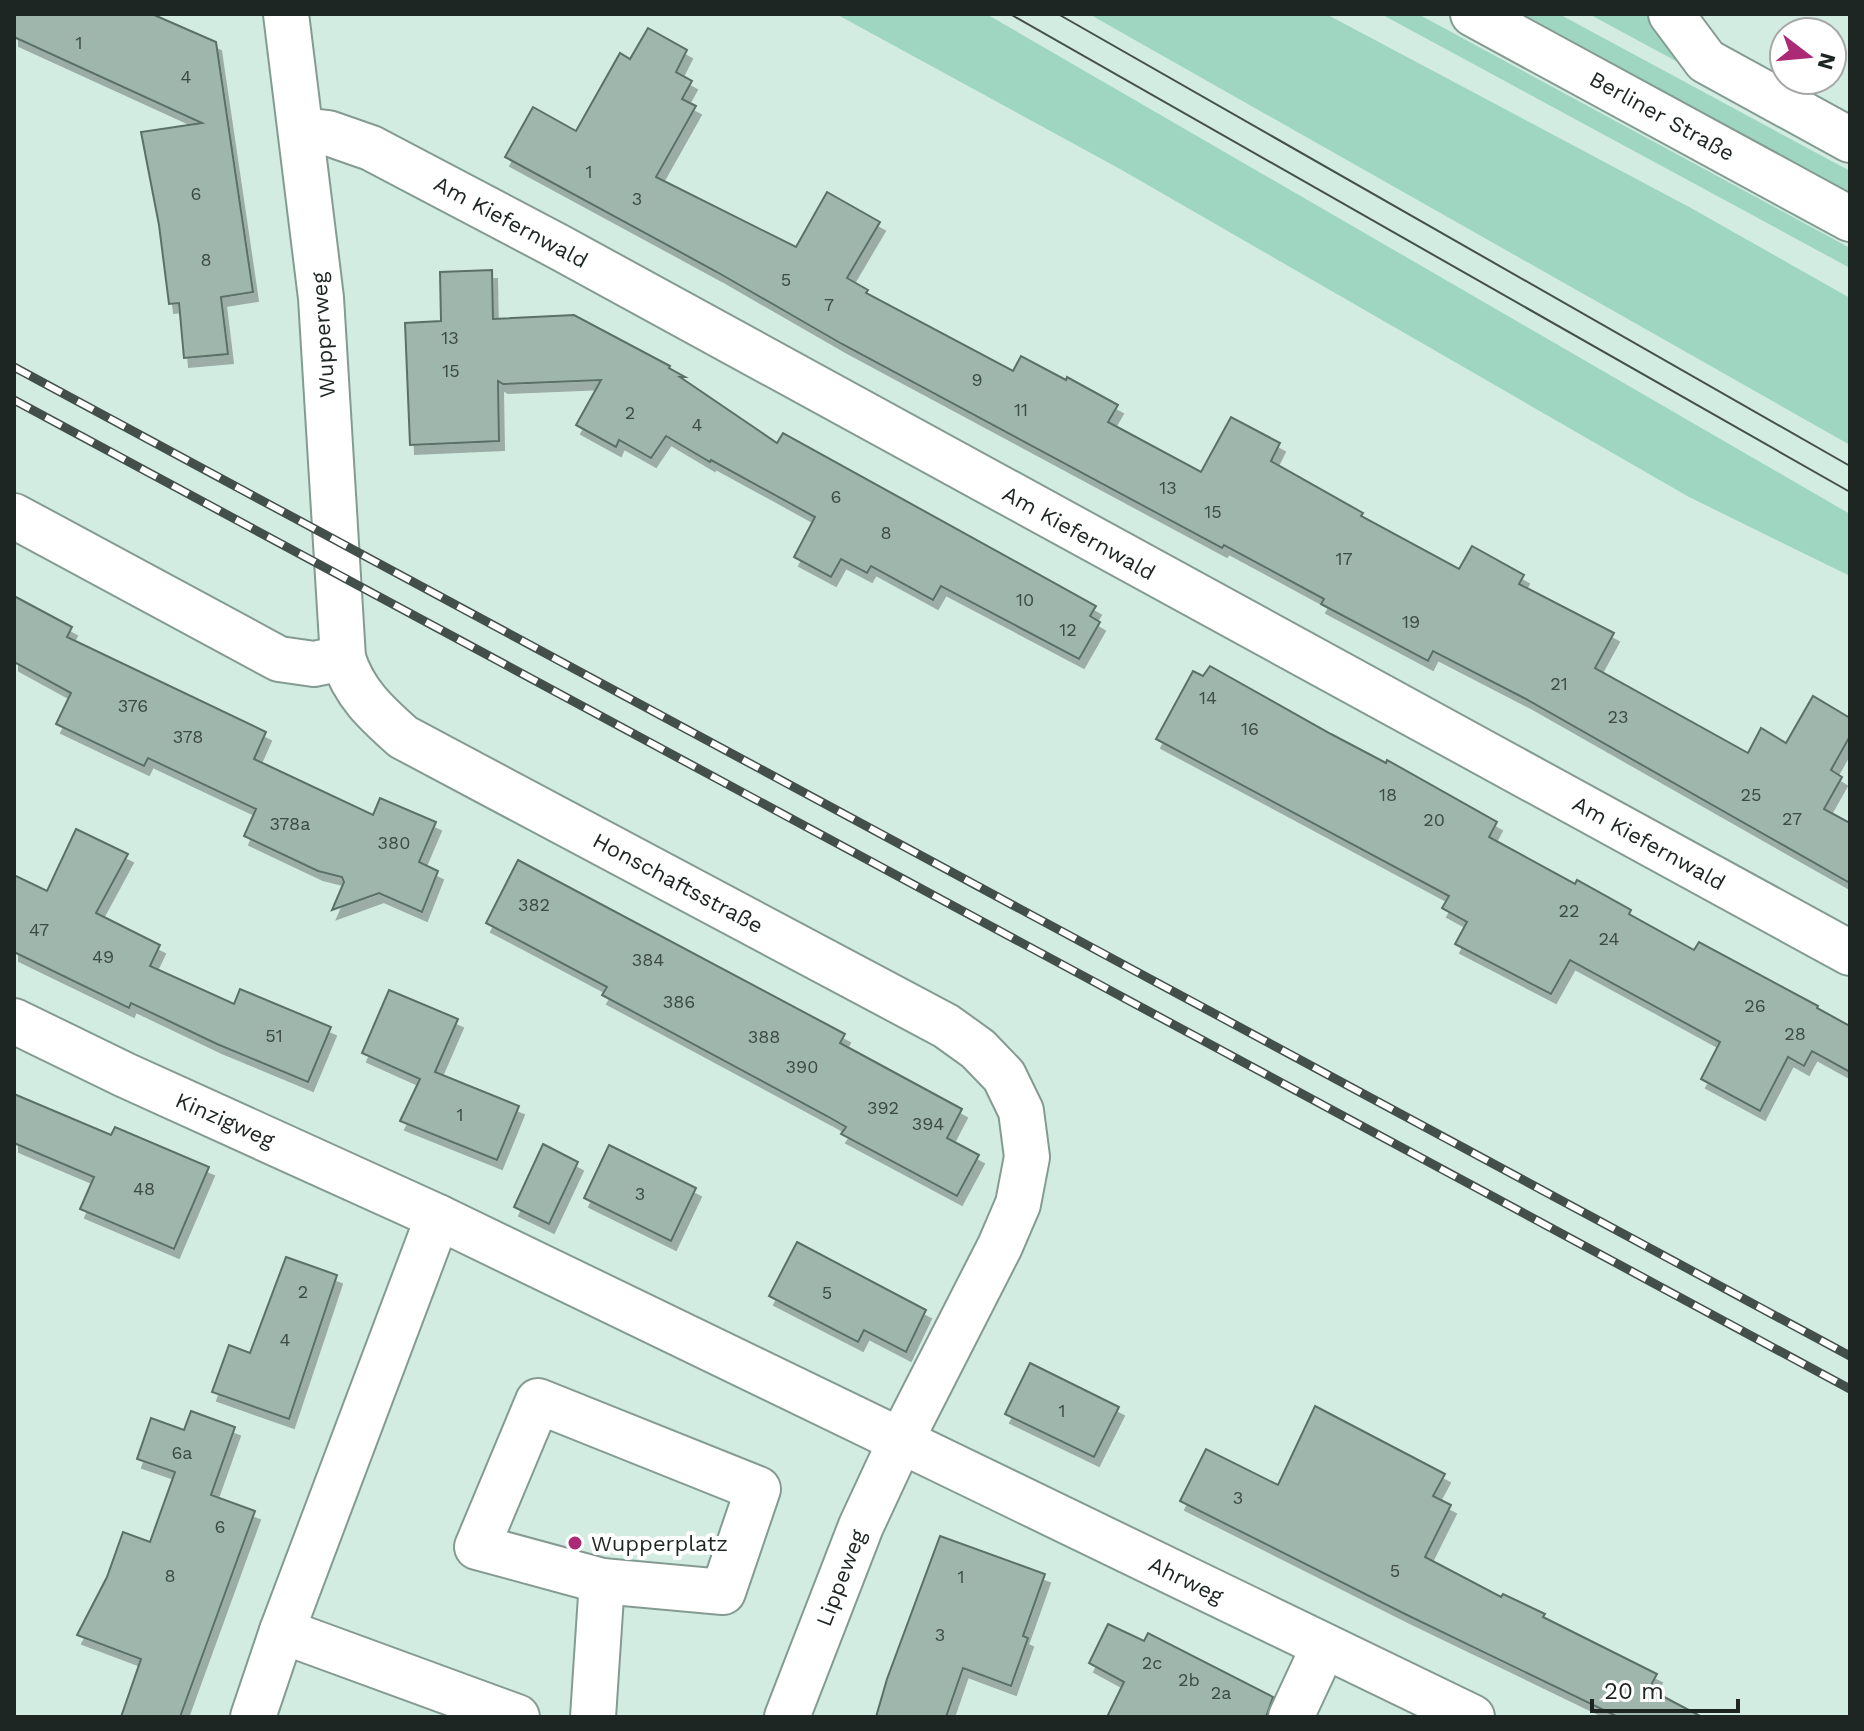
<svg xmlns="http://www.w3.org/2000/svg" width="1864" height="1731" font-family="'Work Sans',sans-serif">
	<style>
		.green { fill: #9ed6c1 }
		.building { fill: #9eb6ac; stroke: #5a7068; stroke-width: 2; filter: url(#shadow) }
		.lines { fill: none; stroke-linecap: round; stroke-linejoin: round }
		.minor-casing { stroke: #849b92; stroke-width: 48 }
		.major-casing { stroke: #849b92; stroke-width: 48 }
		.minor { stroke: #fff; stroke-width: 44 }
		.major { stroke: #fff; stroke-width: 44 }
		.tram { stroke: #434f4b; stroke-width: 2 }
		.rail-casing { stroke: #434f4b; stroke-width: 9 }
		.rail { stroke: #fff; stroke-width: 6; stroke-dasharray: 18; stroke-linecap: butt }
		.poi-dot { fill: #ab2975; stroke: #fff; stroke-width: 3 }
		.labels { text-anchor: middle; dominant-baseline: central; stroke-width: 8; stroke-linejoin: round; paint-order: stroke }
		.number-label { font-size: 18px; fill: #3d4a45 }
		.street-label { font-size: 22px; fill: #1d2623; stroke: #fff }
		.poi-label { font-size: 22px; fill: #1d2623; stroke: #fff; text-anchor: start }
	</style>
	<defs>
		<filter id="shadow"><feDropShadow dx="5" dy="9" stdDeviation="0" flood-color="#0004"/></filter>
	</defs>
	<rect width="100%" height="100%" fill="#d3ece2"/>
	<!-- green -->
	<g class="green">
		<path d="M 836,14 L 988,15 L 1850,514 L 1850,576 L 1689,497 L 1120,169 Z"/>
		<path d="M 1089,14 L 1326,14 L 1691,208 L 1850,298 L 1850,445 Z"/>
		<path d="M 1381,14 L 1418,14 L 1850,248 L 1850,268 Z"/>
		<path d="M 1523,14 L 1559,14 L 1850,171 L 1850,192 Z"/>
		<path d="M 1589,14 L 1652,14 L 1709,79 Z"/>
	</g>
	<!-- building -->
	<g class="building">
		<path d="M 14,14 L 152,14 L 216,42 L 253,292 L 221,297 L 228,354 L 184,358 L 179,303 L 169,304 L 159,225 L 141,132 L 202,123 L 14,37 Z"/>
		<path d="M 648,28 L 687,50 L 676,72 L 692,81 L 682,99 L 696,106 L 656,177 L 796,247 L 827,192 L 880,222 L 847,278 L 868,290 L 866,293 L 1013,371 L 1021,356 L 1066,380 L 1067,377 L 1118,405 L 1108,422 L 1201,472 L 1231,417 L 1280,443 L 1271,461 L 1363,513 L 1361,516 L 1459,569 L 1472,546 L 1524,575 L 1519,584 L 1614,633 L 1595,668 L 1748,753 L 1761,728 L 1786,743 L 1813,696 L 1850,718 L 1850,736 L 1831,770 L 1842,777 L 1824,809 L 1850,823 L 1850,883 L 1524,698 L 1433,651 L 1428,661 L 1321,604 L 1324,599 L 1224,545 L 1222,548 L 842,344 L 717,272 L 505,157 L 533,107 L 576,131 L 620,53 L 630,59 Z"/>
		<path d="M 492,270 L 493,319 L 574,315 L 670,366 L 669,368 L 685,377 L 680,377 L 777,443 L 783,433 L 1096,606 L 1090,616 L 1100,622 L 1079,659 L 941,586 L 933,600 L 871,566 L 867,573 L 841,559 L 831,577 L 794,557 L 815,517 L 711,460 L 710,462 L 666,436 L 651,458 L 619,440 L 616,447 L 576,425 L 601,380 L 503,384 L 498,381 L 499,441 L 410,445 L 405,323 L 441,321 L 440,272 Z"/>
		<path d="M 14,596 L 72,627 L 67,637 L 266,732 L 254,759 L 373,815 L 380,798 L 436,822 L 419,862 L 438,871 L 422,912 L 379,893 L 332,910 L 344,882 L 342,877 L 318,871 L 244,836 L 256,809 L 148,758 L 144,766 L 56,724 L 71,693 L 14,662 Z"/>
		<path d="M 1210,666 L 1331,734 L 1386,763 L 1387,760 L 1497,822 L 1489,837 L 1575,884 L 1577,880 L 1631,910 L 1629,914 L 1694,950 L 1699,942 L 1818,1006 L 1817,1008 L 1850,1026 L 1850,1072 L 1812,1051 L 1804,1066 L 1788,1057 L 1760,1111 L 1701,1079 L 1720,1042 L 1570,960 L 1551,994 L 1455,944 L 1467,922 L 1442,908 L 1449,896 L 1156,739 L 1193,671 L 1203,676 Z"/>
		<path d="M 76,829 L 128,854 L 96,913 L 160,945 L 150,966 L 234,1004 L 240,989 L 331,1027 L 308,1082 L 217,1044 L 131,1003 L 129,1008 L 14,952 L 14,875 L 47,891 Z"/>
		<path d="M 518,860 L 845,1034 L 840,1043 L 962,1109 L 947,1138 L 979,1155 L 957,1196 L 841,1134 L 846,1127 L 827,1116 L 602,995 L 607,987 L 486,923 Z"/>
		<path d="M 389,990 L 458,1019 L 435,1072 L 519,1106 L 497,1160 L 400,1121 L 420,1079 L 362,1053 Z"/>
		<path d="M 14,1094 L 111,1135 L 115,1127 L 209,1167 L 174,1249 L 80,1209 L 94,1177 L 14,1143 Z"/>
		<path d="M 543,1144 L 578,1162 L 549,1224 L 514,1207 Z"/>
		<path d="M 609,1145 L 696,1188 L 671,1241 L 584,1198 Z"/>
		<path d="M 797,1242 L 926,1310 L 906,1352 L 864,1330 L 858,1342 L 769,1296 Z"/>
		<path d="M 286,1257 L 337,1275 L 289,1419 L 212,1392 L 229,1345 L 250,1353 Z"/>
		<path d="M 1030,1363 L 1119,1407 L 1094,1457 L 1005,1414 Z"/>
		<path d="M 1315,1406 L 1445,1474 L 1433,1496 L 1451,1505 L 1425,1557 L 1501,1597 L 1503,1594 L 1545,1614 L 1543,1617 L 1657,1674 L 1649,1689 L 1702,1717 L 1618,1717 L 1405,1614 L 1180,1501 L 1206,1449 L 1278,1485 Z"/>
		<path d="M 191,1411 L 235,1427 L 211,1495 L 255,1511 L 180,1717 L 121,1717 L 141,1659 L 77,1635 L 107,1577 L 123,1532 L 150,1542 L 175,1472 L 137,1459 L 151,1418 L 184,1430 Z"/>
		<path d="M 940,1536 L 1045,1574 L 1023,1636 L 1028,1638 L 1011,1686 L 963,1668 L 946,1717 L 876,1717 L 887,1679 Z"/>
		<path d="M 1108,1624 L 1144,1641 L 1148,1633 L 1273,1697 L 1266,1717 L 1107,1717 L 1124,1682 L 1089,1663 Z"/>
	</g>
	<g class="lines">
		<defs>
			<g id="minor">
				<path d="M 286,14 L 321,298 L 343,658 C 354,693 376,713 403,737 L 946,1026 L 978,1049 L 1004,1076 L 1021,1111 L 1027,1157 L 1018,1204 L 1000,1246 L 900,1442 L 861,1526 L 787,1717"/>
				<path d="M 1671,14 L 1706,61 L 1850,140"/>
				<path d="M 302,130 L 328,133 L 371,148 L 559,247 L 1850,953"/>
				<path d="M 14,516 L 279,659 L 314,664 L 343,658"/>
				<path d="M 14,1021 L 125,1075 L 438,1217 L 1472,1717"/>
				<path d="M 538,1401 L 758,1489 L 723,1592 L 602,1581 L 477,1547 Z"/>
				<path d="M 282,1631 L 517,1717"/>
				<path d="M 253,1717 L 282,1631 L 438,1217"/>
				<path d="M 593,1717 L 602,1581"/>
				<path d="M 1291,1717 L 1324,1646"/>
			</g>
			<path id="major" d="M 1473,14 L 1850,219"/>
		</defs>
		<!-- minor casing -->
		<use href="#minor" class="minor-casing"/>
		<!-- major casing -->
		<use href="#major" class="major-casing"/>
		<!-- minor -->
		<use href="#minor" class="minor"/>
		<!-- major -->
		<use href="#major" class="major"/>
		<!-- tram -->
		<g class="tram">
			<path d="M 1010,14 L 1850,492"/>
			<path d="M 1058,14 L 1850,466"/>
		</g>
		<defs>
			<g id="rail">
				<path d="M 14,367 L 1850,1356"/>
				<path d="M 14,400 L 1850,1389"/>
			</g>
		</defs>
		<!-- rail casing -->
		<use href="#rail" class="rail-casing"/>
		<!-- rail -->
		<use href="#rail" class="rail"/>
	</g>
	<!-- markers -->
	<circle class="poi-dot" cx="575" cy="1543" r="8"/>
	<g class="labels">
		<!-- number labels -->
		<g class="number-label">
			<text x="79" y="42">1</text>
			<text x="186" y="76">4</text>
			<text x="589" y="171">1</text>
			<text x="196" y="193">6</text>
			<text x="637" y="198">3</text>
			<text x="206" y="259">8</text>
			<text x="786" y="279">5</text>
			<text x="829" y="304">7</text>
			<text x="450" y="337">13</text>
			<text x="451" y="370">15</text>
			<text x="977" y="379">9</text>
			<text x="1021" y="409">11</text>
			<text x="630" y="412">2</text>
			<text x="697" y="424">4</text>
			<text x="1168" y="487">13</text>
			<text x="836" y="496">6</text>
			<text x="1213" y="511">15</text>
			<text x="886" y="532">8</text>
			<text x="1344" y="558">17</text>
			<text x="1025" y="599">10</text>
			<text x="1411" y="621">19</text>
			<text x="1068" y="629">12</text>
			<text x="1559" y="683">21</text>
			<text x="1208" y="697">14</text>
			<text x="133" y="705">376</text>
			<text x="1618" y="716">23</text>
			<text x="1250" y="728">16</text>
			<text x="188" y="736">378</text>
			<text x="1388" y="794">18</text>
			<text x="1751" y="794">25</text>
			<text x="1792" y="818">27</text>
			<text x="1434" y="819">20</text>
			<text x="290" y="823">378a</text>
			<text x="394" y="842">380</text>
			<text x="534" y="904">382</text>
			<text x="1569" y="910">22</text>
			<text x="39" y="929">47</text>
			<text x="1609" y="938">24</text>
			<text x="103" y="956">49</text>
			<text x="648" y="959">384</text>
			<text x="679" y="1001">386</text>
			<text x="1755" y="1005">26</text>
			<text x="1795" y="1033">28</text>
			<text x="274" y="1035">51</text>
			<text x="764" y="1036">388</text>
			<text x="802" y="1066">390</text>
			<text x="883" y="1107">392</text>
			<text x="460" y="1114">1</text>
			<text x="928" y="1123">394</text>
			<text x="144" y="1188">48</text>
			<text x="640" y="1193">3</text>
			<text x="303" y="1291">2</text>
			<text x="827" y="1292">5</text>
			<text x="285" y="1339">4</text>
			<text x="1062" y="1410">1</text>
			<text x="182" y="1452">6a</text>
			<text x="1238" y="1497">3</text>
			<text x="220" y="1526">6</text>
			<text x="1395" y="1570">5</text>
			<text x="170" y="1575">8</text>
			<text x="961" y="1576">1</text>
			<text x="940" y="1634">3</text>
			<text x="1152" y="1662">2c</text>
			<text x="1189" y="1679">2b</text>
			<text x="1221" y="1692">2a</text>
		</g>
		<!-- street labels -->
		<g class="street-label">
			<text transform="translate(1662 116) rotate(29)">Berliner Straße</text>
			<text transform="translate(511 222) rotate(28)">Am Kiefernwald</text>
			<text transform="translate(323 335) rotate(-94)">Wupperweg</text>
			<text transform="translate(1079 533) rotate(29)">Am Kiefernwald</text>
			<text transform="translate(1649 843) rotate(29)">Am Kiefernwald</text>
			<text transform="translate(678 883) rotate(28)">Honschaftsstraße</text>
			<text transform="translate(225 1120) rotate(24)">Kinzigweg</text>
			<text transform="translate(841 1578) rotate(-69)">Lippeweg</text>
			<text transform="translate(1186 1580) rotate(26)">Ahrweg</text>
		</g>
		<!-- poi labels -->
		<g class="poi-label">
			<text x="591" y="1543">Wupperplatz</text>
		</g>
	</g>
	<!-- border -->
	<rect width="1864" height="1731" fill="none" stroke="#1d2623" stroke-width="32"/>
	<!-- north arrow -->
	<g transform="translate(1808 56) rotate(106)"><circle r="38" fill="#ffffff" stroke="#a5a8a7" stroke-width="2"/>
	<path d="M0-6L14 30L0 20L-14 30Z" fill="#ab2975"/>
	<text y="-12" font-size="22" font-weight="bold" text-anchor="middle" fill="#1d2623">N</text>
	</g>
	<!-- scale -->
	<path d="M1592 1699v12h146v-12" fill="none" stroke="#1d2623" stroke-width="4"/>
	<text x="1604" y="1699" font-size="24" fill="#1d2623" stroke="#ffffff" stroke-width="6" paint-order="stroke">20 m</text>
</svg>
